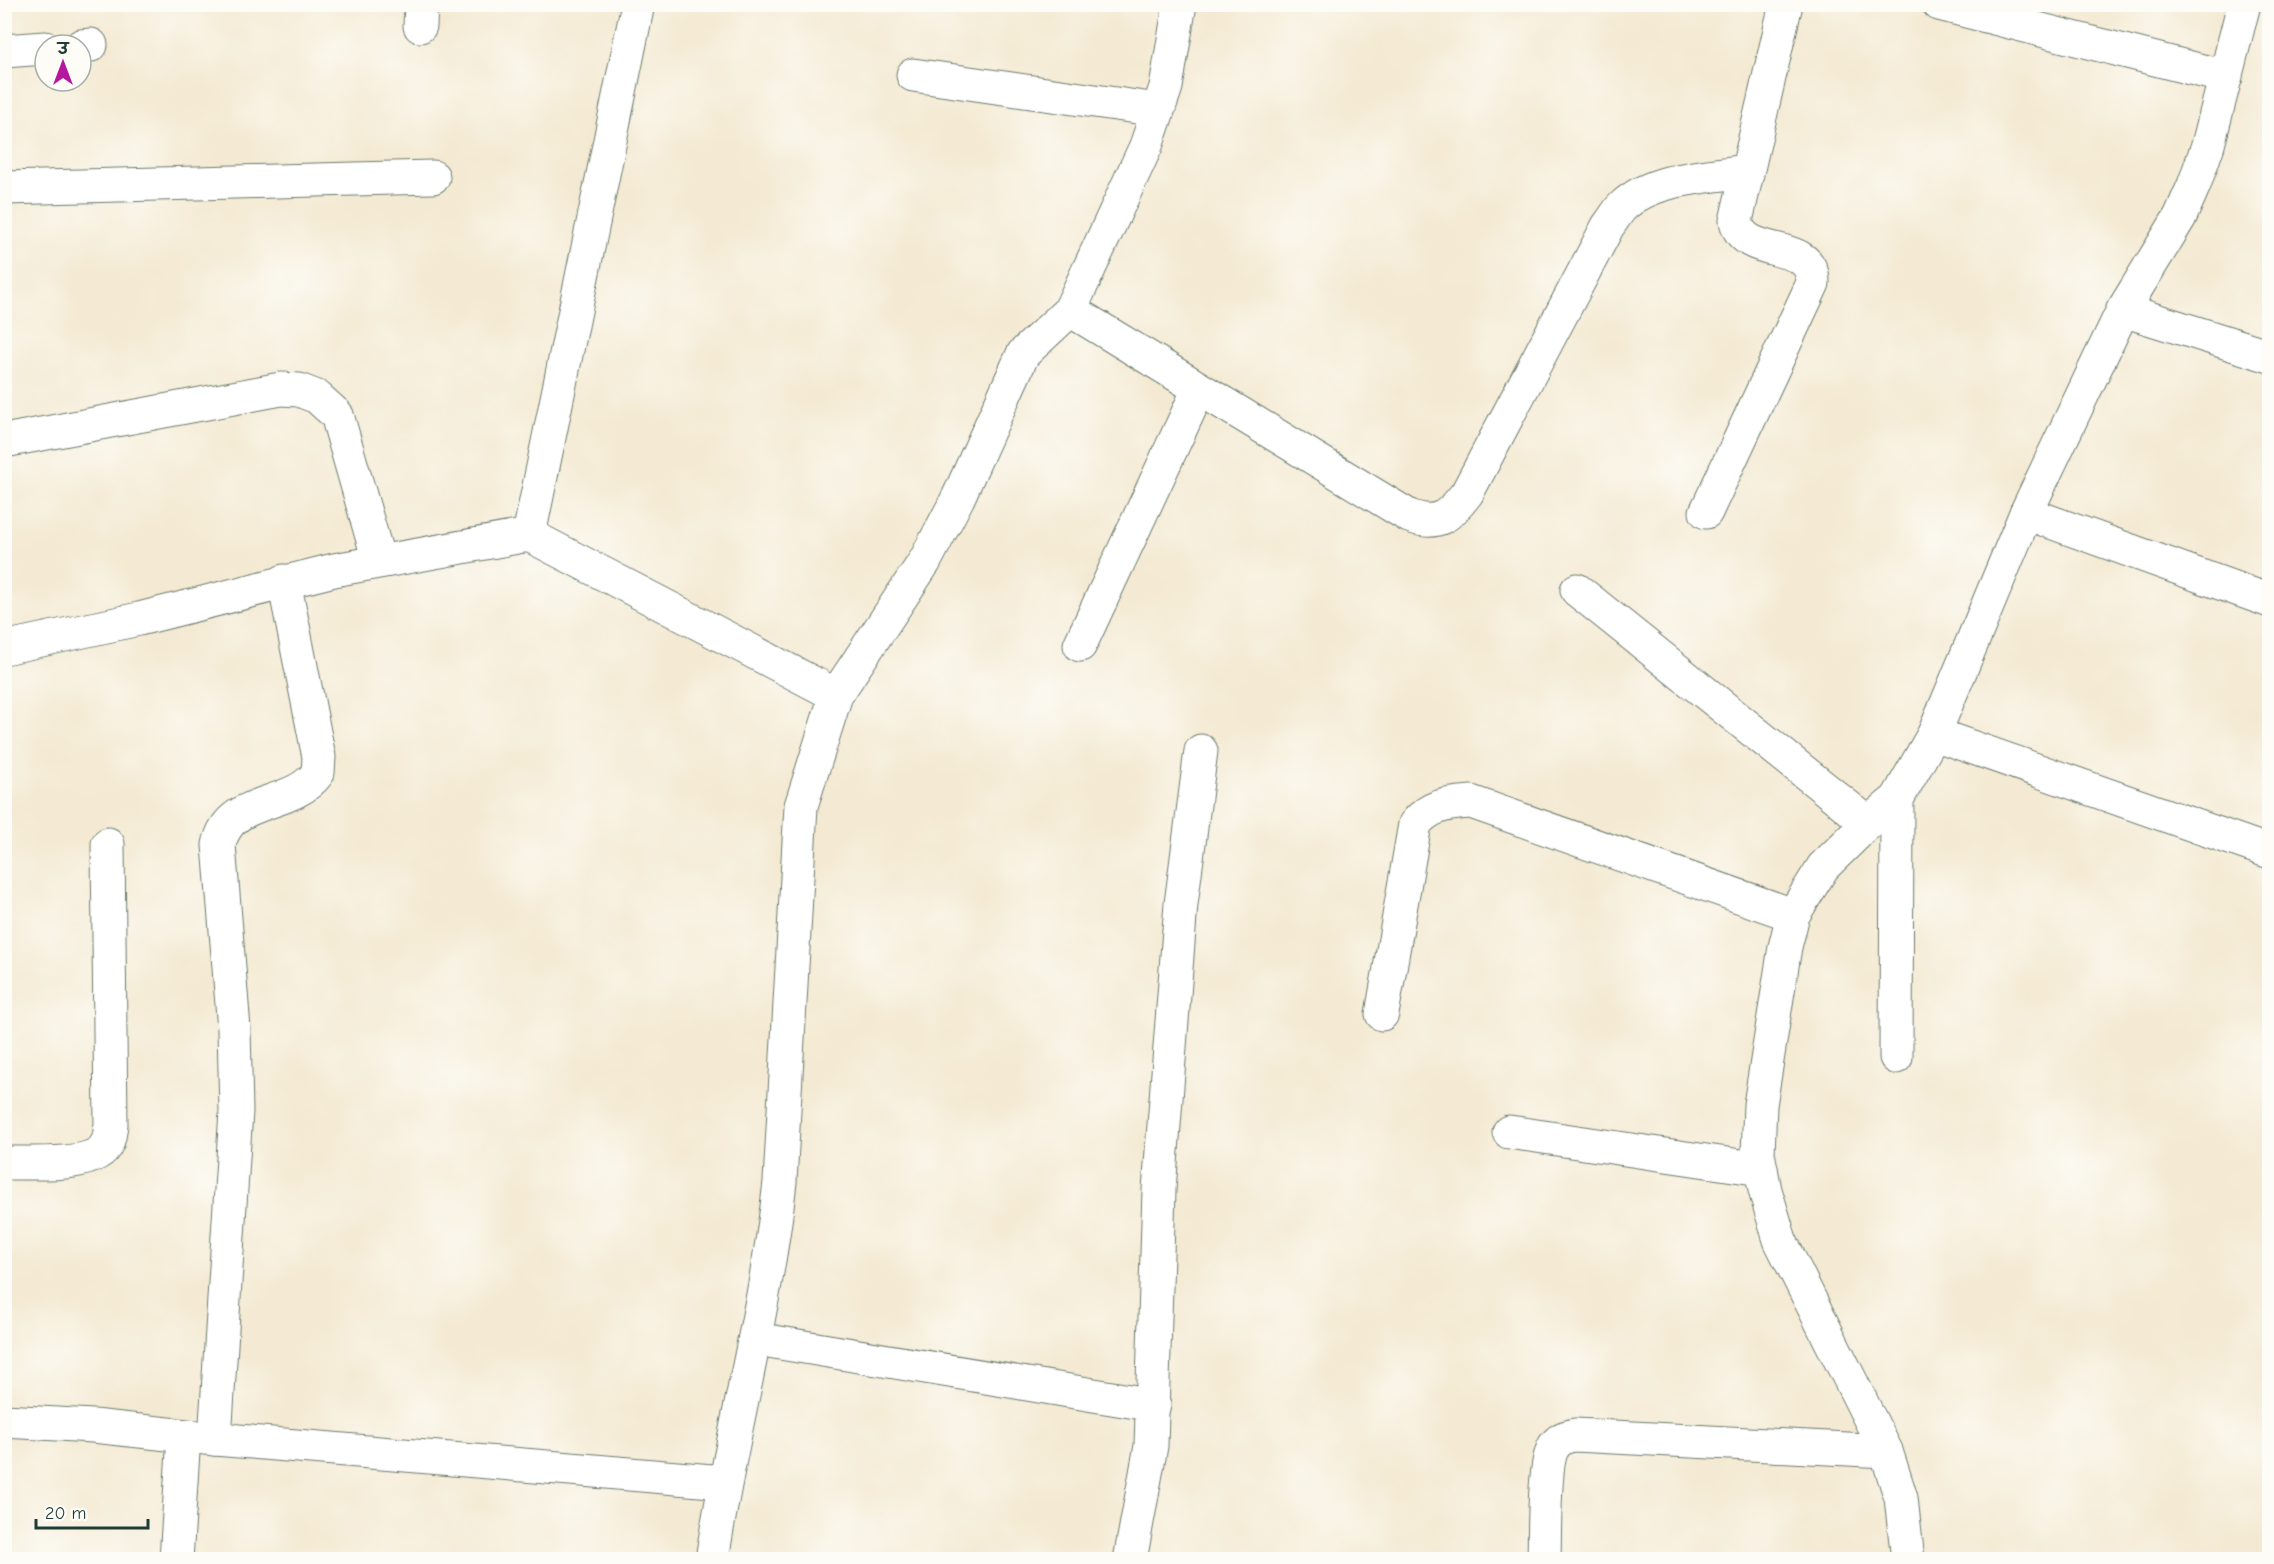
<svg xmlns="http://www.w3.org/2000/svg" width="2274" height="1564" font-family="'Comic Neue','Playpen Sans Deva',sans-serif">
	<style>
		.lines { fill: none; stroke-linecap: round; stroke-linejoin: round }
		.minor-casing { stroke: #6a7a6c; stroke-width: 35 }
		.minor { stroke: #fff; stroke-width: 33 }
	</style>
	<rect width="100%" height="100%" fill="#fdfcf7"/>
	<filter id="ink" filterUnits="userSpaceOnUse"><feTurbulence type="fractalNoise" baseFrequency=".0167" numOctaves="2"/><feDisplacementMap in="SourceGraphic" scale="12" xChannelSelector="R" yChannelSelector="G"/><feConvolveMatrix kernelMatrix="1 2 1 2 8 2 1 2 1" color-interpolation-filters="sRGB"/></filter>
	<filter id="wash" filterUnits="userSpaceOnUse"><feTurbulence type="fractalNoise" baseFrequency=".008" numOctaves="4" result="noise"/><feDisplacementMap in="SourceGraphic" scale="24" xChannelSelector="R" yChannelSelector="G"/><feGaussianBlur stdDeviation="1.35" result="paint"/><feColorMatrix in="noise" values="0 0 0 0 0 0 0 0 0 0 0 0 0 0 0 0 0 1.4 0 .05"/><feComposite in="paint" operator="in"/></filter>
	<g filter="url(#wash)">
		<rect width="100%" height="100%" fill="#f4ead3"/>
	</g>
	<g filter="url(#ink)">
		<g class="lines">
			<defs>
				<g id="minor">
					<path d="M 1939,4 L 2226,77"/>
					<path d="M 420,26 L 421,4"/>
					<path d="M 81,46 L 91,45"/>
					<path d="M 4,51 L 45,48"/>
					<path d="M 913,75 L 1158,110"/>
					<path d="M 4,188 L 433,177"/>
					<path d="M 1070,310 L 1409,516 C 1438,527 1449,516 1467,493 L 1608,226 C 1613,220 1617,212 1622,207 C 1652,177 1708,177 1747,171"/>
					<path d="M 2123,310 L 2270,356"/>
					<path d="M 4,441 L 281,389 L 299,390 L 317,397 L 337,415 L 379,561"/>
					<path d="M 1706,512 L 1813,283 C 1813,236 1745,262 1736,221 L 1786,4"/>
					<path d="M 2026,513 L 2270,601"/>
					<path d="M 529,535 L 638,4"/>
					<path d="M 1577,590 L 1868,823"/>
					<path d="M 1080,645 L 1199,389"/>
					<path d="M 4,648 L 139,619 L 334,570 L 529,535 L 836,695"/>
					<path d="M 1934,734 L 2270,852"/>
					<path d="M 1382,1014 L 1415,824 C 1430,805 1447,804 1471,802 L 1793,915"/>
					<path d="M 1896,1057 L 1897,799"/>
					<path d="M 1509,1132 L 1761,1169"/>
					<path d="M 4,1163 C 29,1162 96,1169 107,1143 C 110,1137 110,1130 111,1124 L 108,844"/>
					<path d="M 756,1339 L 1154,1405"/>
					<path d="M 4,1421 L 93,1426 L 215,1439 L 724,1482"/>
					<path d="M 215,1439 L 236,1111 L 234,1029 L 219,845 C 229,795 291,810 318,773 L 319,757 L 284,581"/>
					<path d="M 176,1560 L 184,1436"/>
					<path d="M 712,1560 C 731,1433 766,1310 780,1182 L 801,806 L 836,695 L 925,561 L 958,498 L 1023,354 L 1070,310 L 1146,146 L 1166,87 L 1180,4"/>
					<path d="M 1130,1560 L 1151,1446 L 1159,1190 L 1181,904 L 1201,751"/>
					<path d="M 1544,1560 C 1545,1537 1543,1459 1555,1445 C 1560,1438 1568,1436 1575,1435 L 1886,1451"/>
					<path d="M 1908,1560 L 1901,1498 L 1886,1451 L 1780,1240 L 1765,1190 L 1758,1153 L 1760,1105 L 1785,947 L 1793,915 L 1823,867 L 1868,823 L 1897,799 L 1934,734 L 2026,513 L 2123,310 L 2180,217 L 2194,185 L 2208,145 L 2244,4"/>
				</g>
			</defs>
			<!-- minor casing -->
			<use href="#minor" class="minor-casing"/>
			<!-- minor -->
			<use href="#minor" class="minor"/>
		</g>
	</g>
	<!-- margin -->
	<rect width="2274" height="1564" fill="none" stroke="#fdfcf7" stroke-width="24"/>
	<!-- north arrow -->
	<g transform="translate(63 63)"><circle r="28" fill="#fdfcf7" stroke="#a4b0a9" stroke-width="1.5"/>
	<path d="M0-4.5L10 22L0 15L-10 22Z" fill="#b5179e"/>
	<text y="-9" font-size="16" font-weight="bold" text-anchor="middle" fill="#1f3d34">उ</text>
	</g>
	<!-- scale -->
	<path d="M36 1519v9h112v-9" fill="none" stroke="#1f3d34" stroke-width="3"/>
	<text x="45" y="1519" font-size="18" fill="#1f3d34" stroke="#fdfcf7" stroke-width="4.5" paint-order="stroke">20 m</text>
</svg>
